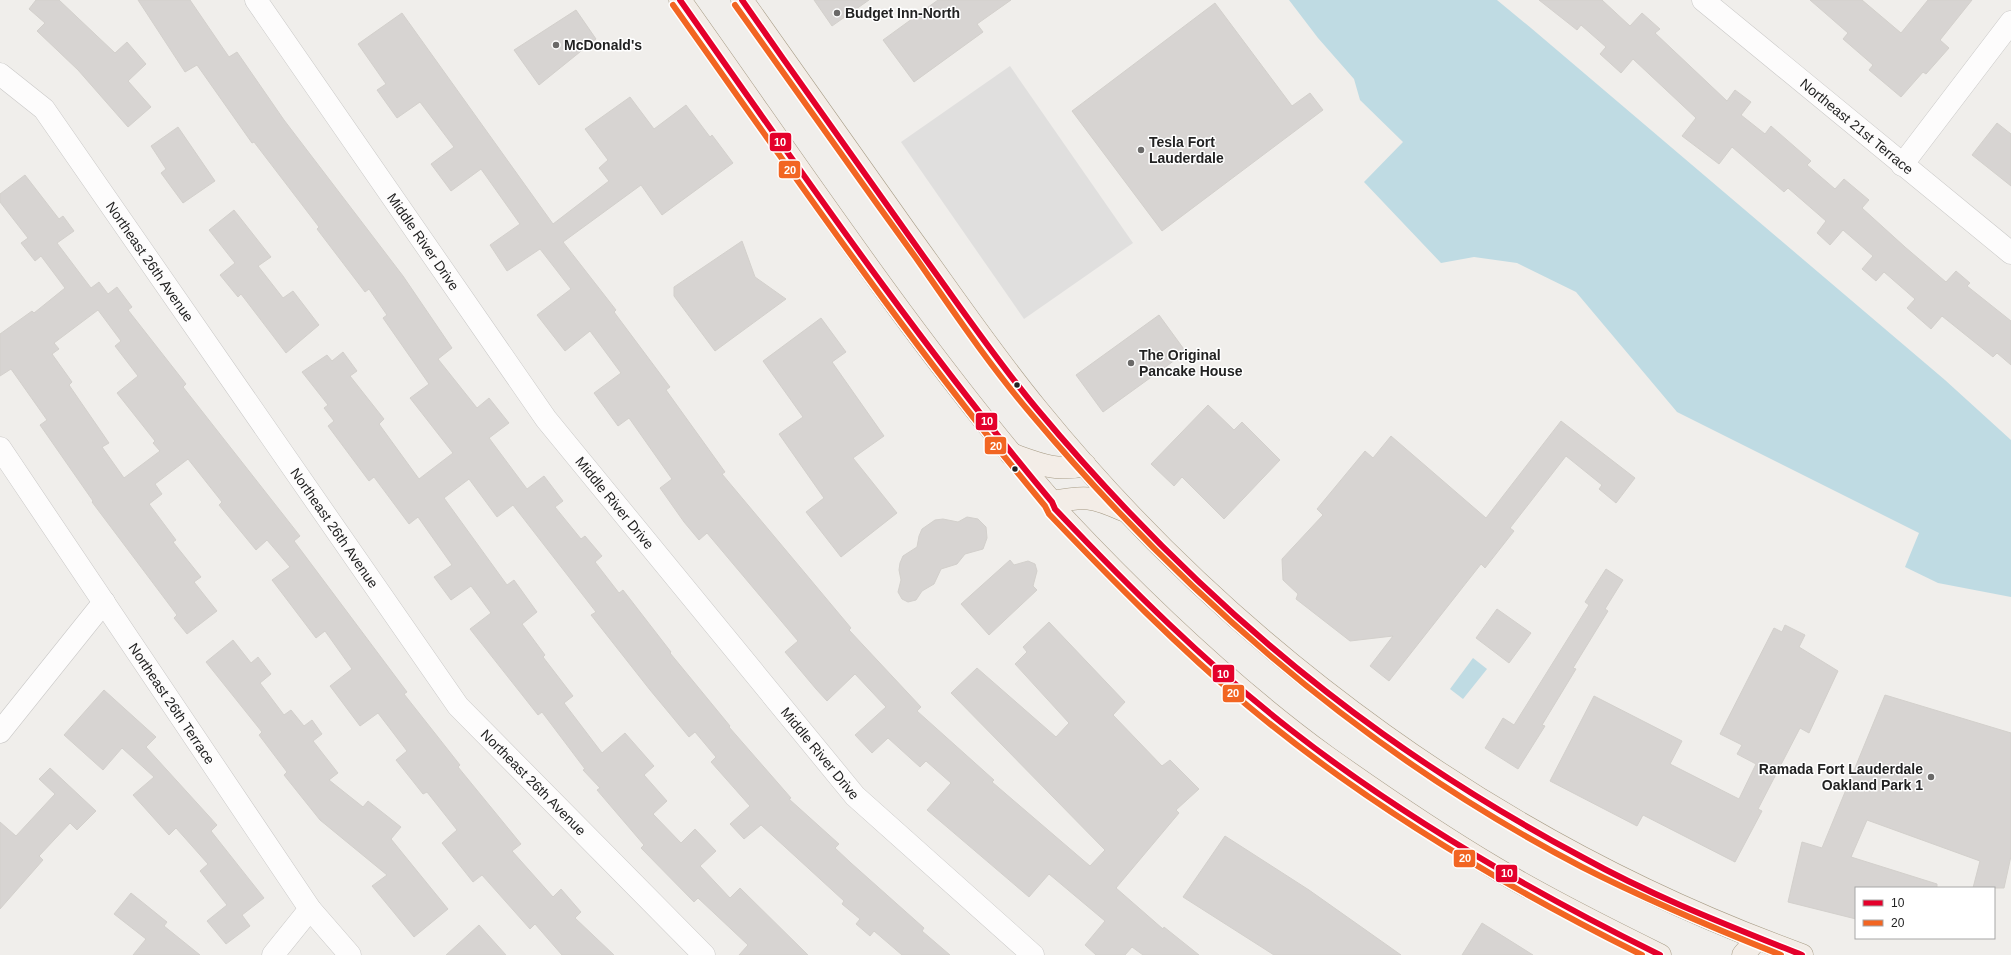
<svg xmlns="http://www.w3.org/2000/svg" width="2011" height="955" font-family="Helvetica,sans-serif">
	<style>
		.parking { fill: #e0dfde }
		.water { fill: #bfdbe3 }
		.building { fill: #d7d4d2; stroke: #d3d0cc; fill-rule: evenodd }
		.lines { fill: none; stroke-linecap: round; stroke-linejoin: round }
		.minor-casing { stroke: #c9c8c7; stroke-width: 23 }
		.major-casing { stroke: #a79c86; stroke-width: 23 }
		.minor { stroke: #fdfcfc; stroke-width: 22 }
		.major { stroke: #f3ede7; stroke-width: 22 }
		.bus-1-casing { stroke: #fff; stroke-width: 9 }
		.bus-2-casing { stroke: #fff; stroke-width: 9 }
		.bus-1 { stroke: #e4002b; stroke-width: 6 }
		.bus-2 { stroke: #f26522; stroke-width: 6 }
		.poi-dot { fill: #6a6968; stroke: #fff; stroke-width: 1.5 }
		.bus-dot { fill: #222; stroke: #fff; stroke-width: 1.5 }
		.labels { text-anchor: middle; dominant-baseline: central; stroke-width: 3; stroke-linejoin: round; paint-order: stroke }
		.poi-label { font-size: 14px; font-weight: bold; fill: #222; stroke: #fff; text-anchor: start }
		.street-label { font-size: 14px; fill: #222; stroke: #fff }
		.line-badge { stroke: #fff; stroke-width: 1.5 }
		.badge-label { font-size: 11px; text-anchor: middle; font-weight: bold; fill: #fff }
	</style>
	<rect width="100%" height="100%" fill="#f0eeeb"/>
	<!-- parking -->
	<path class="parking" d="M 1010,66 L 1133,243 L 1024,319 L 901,142 Z"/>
	<!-- water -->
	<g class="water">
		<path d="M 1289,0 L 1497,0 L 1531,28 L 1945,380 L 2011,440 L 2011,597 L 1938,583 L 1905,567 L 1919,533 L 1677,412 L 1576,292 L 1517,263 L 1474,257 L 1441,263 L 1364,182 L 1403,142 L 1360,100 L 1354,79 L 1318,38 Z"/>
		<path d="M 1473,658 L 1487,669 L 1463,699 L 1450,689 Z"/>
	</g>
	<!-- building -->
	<g class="building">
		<path d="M 36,0 L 59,0 L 115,53 L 127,42 L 146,64 L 128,81 L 151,107 L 128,127 L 78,70 L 37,31 L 45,23 L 29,9 Z"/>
		<path d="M 138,0 L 190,0 L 229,57 L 237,52 L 284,120 L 403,276 L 452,348 L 438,359 L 477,408 L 489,398 L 509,423 L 489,438 L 527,489 L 544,476 L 563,501 L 555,507 L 581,539 L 585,536 L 602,556 L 595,562 L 619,593 L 623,590 L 671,652 L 670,653 L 730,726 L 729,727 L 791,798 L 789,799 L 839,844 L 835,848 L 851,863 L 924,928 L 922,931 L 950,955 L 902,955 L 874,931 L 870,936 L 856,924 L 860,919 L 842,904 L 844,901 L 761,825 L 744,839 L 730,824 L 750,806 L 711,762 L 716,757 L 695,732 L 689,737 L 650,690 L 591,615 L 596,612 L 513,505 L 497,517 L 469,479 L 444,498 L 507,585 L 514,580 L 537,612 L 522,624 L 545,655 L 543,657 L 573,696 L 564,703 L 602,753 L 625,733 L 654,766 L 644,775 L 667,801 L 653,814 L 681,843 L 695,829 L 716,851 L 700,866 L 730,898 L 740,888 L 808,955 L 739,955 L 748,945 L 698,898 L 694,902 L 641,848 L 644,845 L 597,790 L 600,788 L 583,770 L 585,769 L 542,712 L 538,715 L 470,629 L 491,613 L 471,586 L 451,600 L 434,577 L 452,565 L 418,517 L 409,524 L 374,477 L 369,481 L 328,426 L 334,421 L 324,408 L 328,405 L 302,372 L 327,355 L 332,361 L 343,352 L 357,371 L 350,376 L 384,419 L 379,424 L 419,479 L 453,453 L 410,398 L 429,384 L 383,318 L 387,315 L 369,289 L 365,292 L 317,229 L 319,227 L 254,142 L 252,143 L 197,65 L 185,72 Z"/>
		<path d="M 814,0 L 869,0 L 832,26 Z"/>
		<path d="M 938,0 L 1011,0 L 977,24 L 983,32 L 914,82 L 883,40 Z"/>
		<path d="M 1539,0 L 1602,0 L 1630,26 L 1642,13 L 1660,29 L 1655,33 L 1727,101 L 1735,90 L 1751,102 L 1741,115 L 1765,134 L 1771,126 L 1811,161 L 1807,165 L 1835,189 L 1844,179 L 1869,200 L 1862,208 L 1905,247 L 1946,282 L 1956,271 L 1970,283 L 1967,286 L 2011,321 L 2011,365 L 1997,353 L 1993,357 L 1942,316 L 1931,329 L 1907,308 L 1915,299 L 1884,272 L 1876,281 L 1862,269 L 1873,256 L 1843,230 L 1830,245 L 1817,233 L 1826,221 L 1788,188 L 1784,192 L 1732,147 L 1719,164 L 1682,136 L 1696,118 L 1633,59 L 1621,73 L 1600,54 L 1606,47 L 1581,25 L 1577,30 Z"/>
		<path d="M 1810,0 L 1862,0 L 1901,33 L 1928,0 L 1972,0 L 1940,40 L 1949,48 L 1926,74 L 1923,72 L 1901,97 L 1869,70 L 1873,65 L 1843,39 L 1848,33 Z"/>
		<path d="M 1215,3 L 1292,106 L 1310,93 L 1323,110 L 1162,231 L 1072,111 Z"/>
		<path d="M 576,10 L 596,39 L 539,85 L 514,50 Z"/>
		<path d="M 402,13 L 553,224 L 609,181 L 599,168 L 608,160 L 585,129 L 630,97 L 654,129 L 686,105 L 710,137 L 712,135 L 733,163 L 662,215 L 641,185 L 563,242 L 616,310 L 614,312 L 670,387 L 666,390 L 725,472 L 722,474 L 851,628 L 849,630 L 921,707 L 917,711 L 994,780 L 992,782 L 1090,866 L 1105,850 L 951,693 L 977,668 L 1056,737 L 1069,723 L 1015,664 L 1027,652 L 1023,647 L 1049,622 L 1125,702 L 1113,715 L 1162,766 L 1170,760 L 1199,789 L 1176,810 L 1179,813 L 1116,888 L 1163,929 L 1164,927 L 1199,955 L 1143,955 L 1132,947 L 1125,955 L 1096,955 L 1085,945 L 1105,921 L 1049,874 L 1029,897 L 927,810 L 951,783 L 926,761 L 920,767 L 888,738 L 872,753 L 855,735 L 886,707 L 855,674 L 827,701 L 816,689 L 785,652 L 798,641 L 707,533 L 699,540 L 684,522 L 660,488 L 672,479 L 629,418 L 618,426 L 594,393 L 621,373 L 590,331 L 565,351 L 537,315 L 571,289 L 540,249 L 507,271 L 490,245 L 520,224 L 481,169 L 451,191 L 431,164 L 454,147 L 420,102 L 397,118 L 377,90 L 386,84 L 358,44 Z"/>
		<path d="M 1997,123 L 2011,134 L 2011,186 L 1972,155 Z"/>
		<path d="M 178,127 L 215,181 L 183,203 L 161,173 L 166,169 L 151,146 Z"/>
		<path d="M 25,175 L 59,219 L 63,216 L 74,231 L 57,243 L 91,288 L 99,282 L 108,294 L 117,287 L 132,307 L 128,310 L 186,384 L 183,387 L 300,536 L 294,541 L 407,692 L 404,694 L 460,765 L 458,767 L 521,844 L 512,851 L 553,897 L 561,889 L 581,912 L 575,918 L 614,955 L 562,955 L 535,924 L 530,929 L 482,875 L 473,882 L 442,843 L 457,830 L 427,792 L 423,794 L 396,760 L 407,751 L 378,713 L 360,726 L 330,686 L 352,669 L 325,631 L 316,638 L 272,580 L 290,567 L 267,540 L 256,550 L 219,505 L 222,502 L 188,459 L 155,484 L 162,494 L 149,504 L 176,540 L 173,542 L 201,577 L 194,582 L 217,611 L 187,634 L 174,618 L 177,615 L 92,502 L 93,501 L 40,425 L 47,420 L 11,369 L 0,376 L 0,334 L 32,311 L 34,313 L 65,288 L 41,256 L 35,261 L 21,243 L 28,238 L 0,202 L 0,194 ZM 98,310 L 121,341 L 115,346 L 138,376 L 117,393 L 155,441 L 153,443 L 160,451 L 124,478 L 102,447 L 109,443 L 69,385 L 72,382 L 52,354 L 59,349 L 54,343 Z"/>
		<path d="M 234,210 L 271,257 L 258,266 L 283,298 L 293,291 L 319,325 L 286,353 L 241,294 L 238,297 L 220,275 L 235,263 L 209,230 Z"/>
		<path d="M 742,241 L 755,277 L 786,299 L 715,351 L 674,296 L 674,287 Z"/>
		<path d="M 1159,315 L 1186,352 L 1103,412 L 1076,375 Z"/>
		<path d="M 821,318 L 846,352 L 832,362 L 884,436 L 853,458 L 897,513 L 841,557 L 806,512 L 824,498 L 779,434 L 803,417 L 763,361 Z"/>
		<path d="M 1208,405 L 1234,430 L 1242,422 L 1280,460 L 1224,519 L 1182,477 L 1174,486 L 1151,464 Z"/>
		<path d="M 1561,421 L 1635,478 L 1616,503 L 1599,489 L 1602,485 L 1566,456 L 1510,528 L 1514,531 L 1485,568 L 1481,564 L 1389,681 L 1370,666 L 1393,636 L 1350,641 L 1296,599 L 1298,594 L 1283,580 L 1282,559 L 1323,515 L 1317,509 L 1365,451 L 1373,458 L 1391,436 L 1486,518 Z"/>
		<path d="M 967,517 L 978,519 L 986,527 L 987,538 L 983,549 L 965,554 L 957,564 L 941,569 L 934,584 L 922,591 L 916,600 L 908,602 L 902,599 L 898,592 L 901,580 L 899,570 L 900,563 L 903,556 L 917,547 L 919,536 L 922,529 L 935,520 L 943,519 L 958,522 Z"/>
		<path d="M 1010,560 L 1014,565 L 1028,561 L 1035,564 L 1037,571 L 1033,586 L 1037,590 L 989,635 L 961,604 Z"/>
		<path d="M 1606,569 L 1623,580 L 1605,609 L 1608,611 L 1573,668 L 1576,669 L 1542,725 L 1545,726 L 1518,769 L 1485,748 L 1503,718 L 1514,725 L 1589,605 L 1585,602 Z"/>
		<path d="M 1497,609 L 1531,633 L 1509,663 L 1476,638 Z"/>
		<path d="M 1785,625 L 1805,635 L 1799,647 L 1838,671 L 1809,733 L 1800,728 L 1758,809 L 1762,811 L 1735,862 L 1643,815 L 1637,826 L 1550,781 L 1594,696 L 1682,741 L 1670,764 L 1739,799 L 1756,764 L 1737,754 L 1742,745 L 1720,734 L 1774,628 L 1782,632 Z"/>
		<path d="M 233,640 L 251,663 L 258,657 L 271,674 L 260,683 L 284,715 L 291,710 L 304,726 L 312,720 L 322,734 L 313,741 L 338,773 L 329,780 L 363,807 L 368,801 L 401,827 L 391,839 L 448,909 L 414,937 L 372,886 L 387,875 L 320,820 L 284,775 L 287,772 L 259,735 L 262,732 L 206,662 Z"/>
		<path d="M 104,690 L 156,737 L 146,747 L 217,825 L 211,831 L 264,898 L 242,915 L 250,926 L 226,944 L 207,921 L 227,905 L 200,871 L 208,864 L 176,828 L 169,835 L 133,795 L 154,777 L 122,748 L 103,770 L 64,735 Z"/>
		<path d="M 1885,695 L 2011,733 L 2011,856 L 2004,888 L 1973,888 L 1980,861 L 1867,820 L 1851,857 L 1937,884 L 1937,888 L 1856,888 L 1856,919 L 1788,902 L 1802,842 L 1822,848 Z"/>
		<path d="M 50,768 L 96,811 L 77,830 L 70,823 L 39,856 L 43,860 L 0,909 L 0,822 L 16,836 L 55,794 L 39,779 Z"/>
		<path d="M 1225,836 L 1309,890 L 1401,955 L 1274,955 L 1183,897 Z"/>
		<path d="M 131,893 L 167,922 L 164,926 L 200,955 L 133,955 L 146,939 L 114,914 Z"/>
		<path d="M 1482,923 L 1533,955 L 1462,955 Z"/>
		<path d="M 479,925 L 506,955 L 446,955 Z"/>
	</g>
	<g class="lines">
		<defs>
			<g id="minor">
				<path id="s1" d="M 256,0 L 546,419 L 855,796 L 1033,955"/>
				<path id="s2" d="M 1703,0 L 2011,253"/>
				<path id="s3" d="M 0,74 L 44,109 L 458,706 L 704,955"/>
				<path d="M 1902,165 L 2011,22"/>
				<path id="s4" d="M 0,448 L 310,909 L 350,955"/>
				<path d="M 0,732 L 104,602"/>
				<path d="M 273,955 L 310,909"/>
			</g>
			<g id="major">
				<path d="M 680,0 C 801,170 916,345 1052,502 L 1055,509 C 1138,598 1228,685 1327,757 C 1382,796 1438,834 1495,868 C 1549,900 1605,928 1660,955"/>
				<path d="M 742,0 C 797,78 852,155 907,233 C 950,292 991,353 1037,409 C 1238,656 1503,847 1802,955"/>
				<path d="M 1011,454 C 1039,464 1056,472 1085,465"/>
				<path d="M 1052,502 C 1085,496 1092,496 1123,510"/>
				<path d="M 1743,955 L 1757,939"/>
			</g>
		</defs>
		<!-- minor casing -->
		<use href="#minor" class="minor-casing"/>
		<!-- major casing -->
		<use href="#major" class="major-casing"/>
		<!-- minor -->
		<use href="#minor" class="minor"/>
		<!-- major -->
		<use href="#major" class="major"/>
		<defs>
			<g id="bus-1">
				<path d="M 680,0 C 800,170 918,342 1052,502 L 1055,509 C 1129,587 1205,663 1291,730 C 1405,819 1530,891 1660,955"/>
				<path d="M 742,0 C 802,86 863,171 924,257 C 961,308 997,361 1037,409 C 1139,531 1254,642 1383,734 C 1446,779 1513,820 1582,857 C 1652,896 1727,925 1802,955"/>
			</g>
			<g id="bus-2">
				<path d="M 673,5 C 794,175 911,346 1045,506 L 1049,514 C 1113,581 1178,647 1248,706 C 1368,806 1503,886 1642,955"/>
				<path d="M 735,5 C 795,89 855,174 916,258 C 953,311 990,366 1032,415 C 1186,598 1369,756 1582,867 C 1647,900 1713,928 1781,955"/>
			</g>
		</defs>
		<!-- bus-1 casing -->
		<use href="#bus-1" class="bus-1-casing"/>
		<!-- bus-2 casing -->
		<use href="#bus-2" class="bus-2-casing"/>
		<!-- bus-1 -->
		<use href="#bus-1" class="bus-1"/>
		<!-- bus-2 -->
		<use href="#bus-2" class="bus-2"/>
	</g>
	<!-- markers -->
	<g class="poi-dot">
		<circle cx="837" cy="13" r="4"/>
		<circle cx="556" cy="45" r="4"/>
		<circle cx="1141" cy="150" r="4"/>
		<circle cx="1131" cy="363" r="4"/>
		<circle cx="1931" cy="777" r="4"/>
	</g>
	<g class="bus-dot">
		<circle cx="1017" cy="385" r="3.5"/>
		<circle cx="1015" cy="469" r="3.5"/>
	</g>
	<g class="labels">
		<!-- poi labels -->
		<g class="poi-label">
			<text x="845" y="13">Budget Inn-North</text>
			<text x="564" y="45">McDonald's</text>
			<text x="1149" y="142">Tesla Fort<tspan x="1149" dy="16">Lauderdale</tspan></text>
			<text x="1139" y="355">The Original<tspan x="1139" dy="16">Pancake House</tspan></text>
			<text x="1923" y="769" text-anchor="end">Ramada Fort Lauderdale<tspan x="1923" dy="16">Oakland Park 1</tspan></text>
		</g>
		<!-- street labels -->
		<g class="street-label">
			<text stroke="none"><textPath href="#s2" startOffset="199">Northeast 21st Terrace</textPath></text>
			<text stroke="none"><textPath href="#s1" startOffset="294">Middle River Drive</textPath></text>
			<text stroke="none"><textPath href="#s3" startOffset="242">Northeast 26th Avenue</textPath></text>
			<text stroke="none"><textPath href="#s1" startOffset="618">Middle River Drive</textPath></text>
			<text stroke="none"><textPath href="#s3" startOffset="566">Northeast 26th Avenue</textPath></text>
			<text stroke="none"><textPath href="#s4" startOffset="308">Northeast 26th Terrace</textPath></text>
			<text stroke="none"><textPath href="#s1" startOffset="942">Middle River Drive</textPath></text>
			<text stroke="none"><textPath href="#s3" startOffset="890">Northeast 26th Avenue</textPath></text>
		</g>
	</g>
	<g class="line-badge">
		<rect x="769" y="132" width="23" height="20" rx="4" fill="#e4002b"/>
		<rect x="778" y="160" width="23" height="19" rx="4" fill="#f26522"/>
		<rect x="975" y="412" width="23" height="19" rx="4" fill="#e4002b"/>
		<rect x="984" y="436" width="23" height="19" rx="4" fill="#f26522"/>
		<rect x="1212" y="664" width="23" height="19" rx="4" fill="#e4002b"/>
		<rect x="1222" y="684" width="23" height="19" rx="4" fill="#f26522"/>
		<rect x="1453" y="849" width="23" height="19" rx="4" fill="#f26522"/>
		<rect x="1495" y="864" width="23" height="19" rx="4" fill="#e4002b"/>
	</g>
	<g class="badge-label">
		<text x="780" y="146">10</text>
		<text x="790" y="174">20</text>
		<text x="987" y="425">10</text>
		<text x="996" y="450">20</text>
		<text x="1223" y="678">10</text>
		<text x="1233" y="697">20</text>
		<text x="1465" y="862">20</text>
		<text x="1507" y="877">10</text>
	</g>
	<!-- legend -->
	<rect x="1855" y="887" width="140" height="52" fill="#ffffff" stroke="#a7a7a7"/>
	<rect x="1863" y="900" width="20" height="6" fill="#e4002b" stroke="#a7a7a7"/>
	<text x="1891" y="907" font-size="12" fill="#222222">10</text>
	<rect x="1863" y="920" width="20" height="6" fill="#f26522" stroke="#a7a7a7"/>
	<text x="1891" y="927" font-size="12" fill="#222222">20</text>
</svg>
